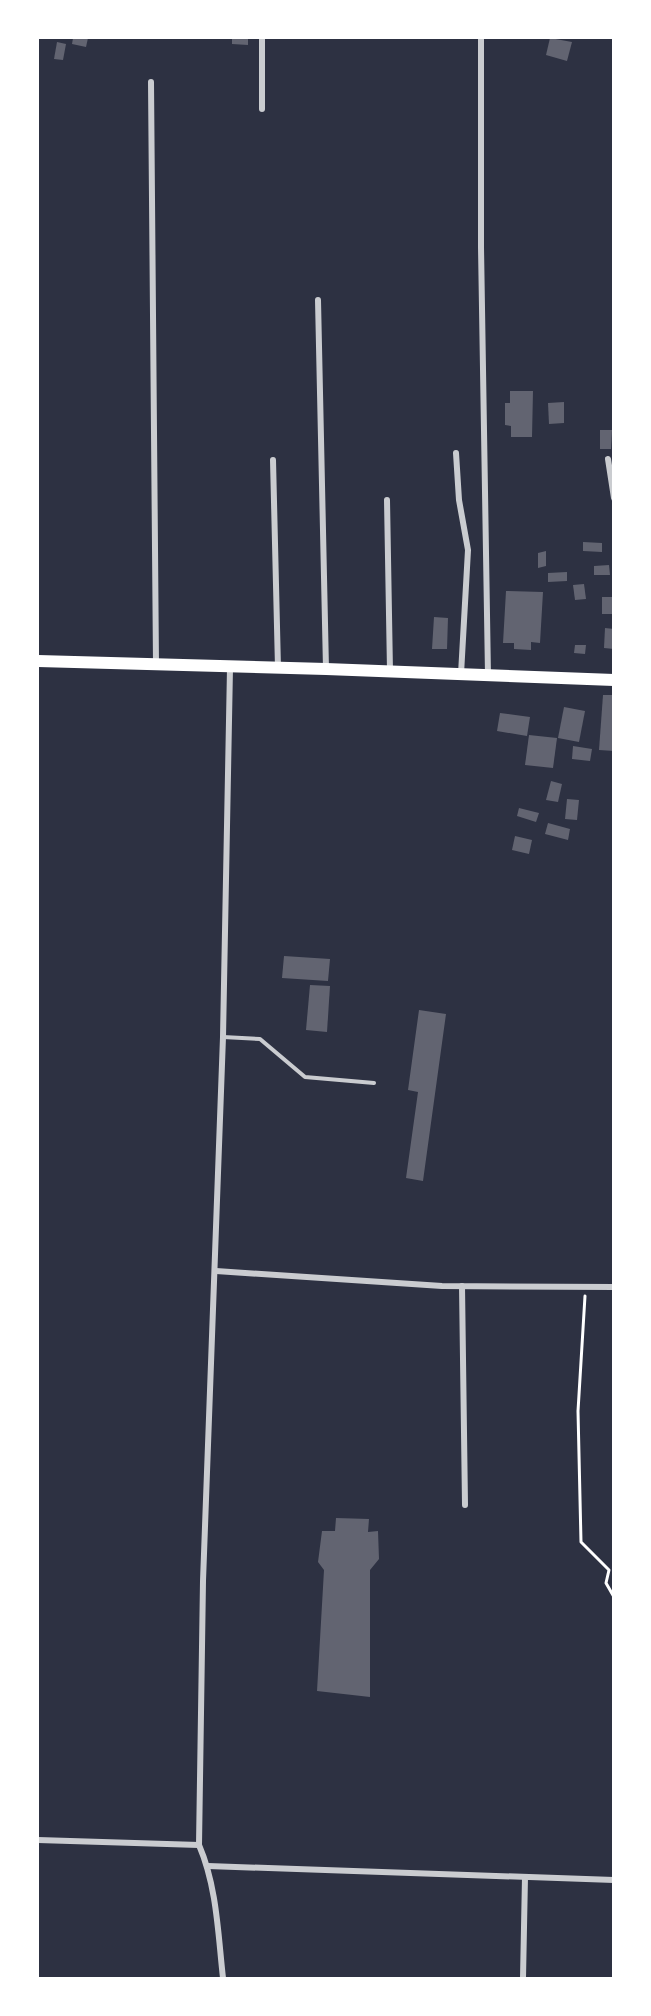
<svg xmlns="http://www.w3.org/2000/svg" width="651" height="2016" font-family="'PT Sans Narrow',sans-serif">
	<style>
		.building { fill: #626471 }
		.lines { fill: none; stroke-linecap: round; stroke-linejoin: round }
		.path { stroke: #fff; stroke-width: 3 }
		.service { stroke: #caccd0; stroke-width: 4 }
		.minor { stroke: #caccd0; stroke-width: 6 }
		.secondary { stroke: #fff; stroke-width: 12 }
	</style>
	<rect width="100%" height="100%" fill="#2d3142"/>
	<!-- building -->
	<g class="building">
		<path d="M 73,38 L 88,38 L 86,47 L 72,44 Z"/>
		<path d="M 232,38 L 248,38 L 248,45 L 232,44 Z"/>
		<path d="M 550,38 L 572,42 L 567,61 L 546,55 Z"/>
		<path d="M 57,42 L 66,44 L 63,60 L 54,59 Z"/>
		<path d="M 510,391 L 533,391 L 532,437 L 511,437 L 511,426 L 505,425 L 505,403 L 510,403 Z"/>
		<path d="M 564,402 L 564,423 L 549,424 L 548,403 Z"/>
		<path d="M 600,430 L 612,430 L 611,449 L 600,449 Z"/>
		<path d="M 583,542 L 602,543 L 602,552 L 583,551 Z"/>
		<path d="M 546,551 L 546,566 L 538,568 L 538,553 Z"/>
		<path d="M 609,565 L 610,575 L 594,575 L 594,566 Z"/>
		<path d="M 567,572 L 567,581 L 548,582 L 548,573 Z"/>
		<path d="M 584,584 L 586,599 L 575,600 L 573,585 Z"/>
		<path d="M 506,591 L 543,592 L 540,643 L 531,642 L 531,650 L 514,649 L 514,643 L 503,643 Z"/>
		<rect x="602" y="597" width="10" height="17"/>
		<path d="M 434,617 L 448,618 L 447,649 L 432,649 Z"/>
		<path d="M 605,628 L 614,629 L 614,649 L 604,648 Z"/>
		<path d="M 575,645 L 586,645 L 585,654 L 574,653 Z"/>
		<path d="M 603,695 L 614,695 L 614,751 L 599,750 Z"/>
		<path d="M 564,707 L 585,711 L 579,742 L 558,738 Z"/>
		<path d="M 500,713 L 530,717 L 527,736 L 497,731 Z"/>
		<path d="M 529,735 L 557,738 L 553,768 L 525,765 Z"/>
		<path d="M 573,746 L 592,749 L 590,761 L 572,759 Z"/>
		<path d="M 551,781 L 562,784 L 558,802 L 546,800 Z"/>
		<path d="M 567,799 L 579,800 L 577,820 L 565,819 Z"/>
		<path d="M 519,808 L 539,813 L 536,822 L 517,816 Z"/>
		<path d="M 548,823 L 570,829 L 568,840 L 545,834 Z"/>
		<path d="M 515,836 L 532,840 L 529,854 L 512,850 Z"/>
		<path d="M 284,956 L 330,959 L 328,981 L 282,978 Z"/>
		<path d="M 310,985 L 330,986 L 327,1032 L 306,1030 Z"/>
		<path d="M 419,1010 L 446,1014 L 423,1181 L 406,1178 L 418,1092 L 408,1090 Z"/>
		<path d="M 336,1518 L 369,1519 L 368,1532 L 378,1531 L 379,1559 L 370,1570 L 370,1697 L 317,1691 L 324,1570 L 318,1562 L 322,1531 L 335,1531 Z"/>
	</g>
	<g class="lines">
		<!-- path -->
		<path class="path" d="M 585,1296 L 578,1411 L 581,1542 L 609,1570 L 606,1583 L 614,1597"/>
		<!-- service -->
		<path class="service" d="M 223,1037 L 260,1039 L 305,1077 L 374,1083"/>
		<!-- minor -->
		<g class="minor">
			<path d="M 481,38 L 481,247 L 488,675"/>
			<path d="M 151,82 L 156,664"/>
			<path d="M 262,109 L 262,38"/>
			<path d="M 318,300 L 326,669"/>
			<path d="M 456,453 L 459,500 L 468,550 L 461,674"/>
			<path d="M 608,459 L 614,498"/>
			<path d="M 273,460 L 278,668"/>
			<path d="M 387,500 L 390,671"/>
			<path d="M 216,1271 L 442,1286 L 614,1287"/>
			<path d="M 462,1286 L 465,1505"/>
			<path d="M 38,1840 L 199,1845"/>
			<path d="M 208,1866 L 614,1880"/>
			<path d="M 223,1978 C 218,1934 217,1887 199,1845 L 203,1581 L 223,1037 L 230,668"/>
			<path d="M 523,1978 L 525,1877"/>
		</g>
		<!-- secondary -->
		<path class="secondary" d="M 38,661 L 326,669 L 614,680"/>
	</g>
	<!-- border -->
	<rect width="651" height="2016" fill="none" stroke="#ffffff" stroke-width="78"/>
</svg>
